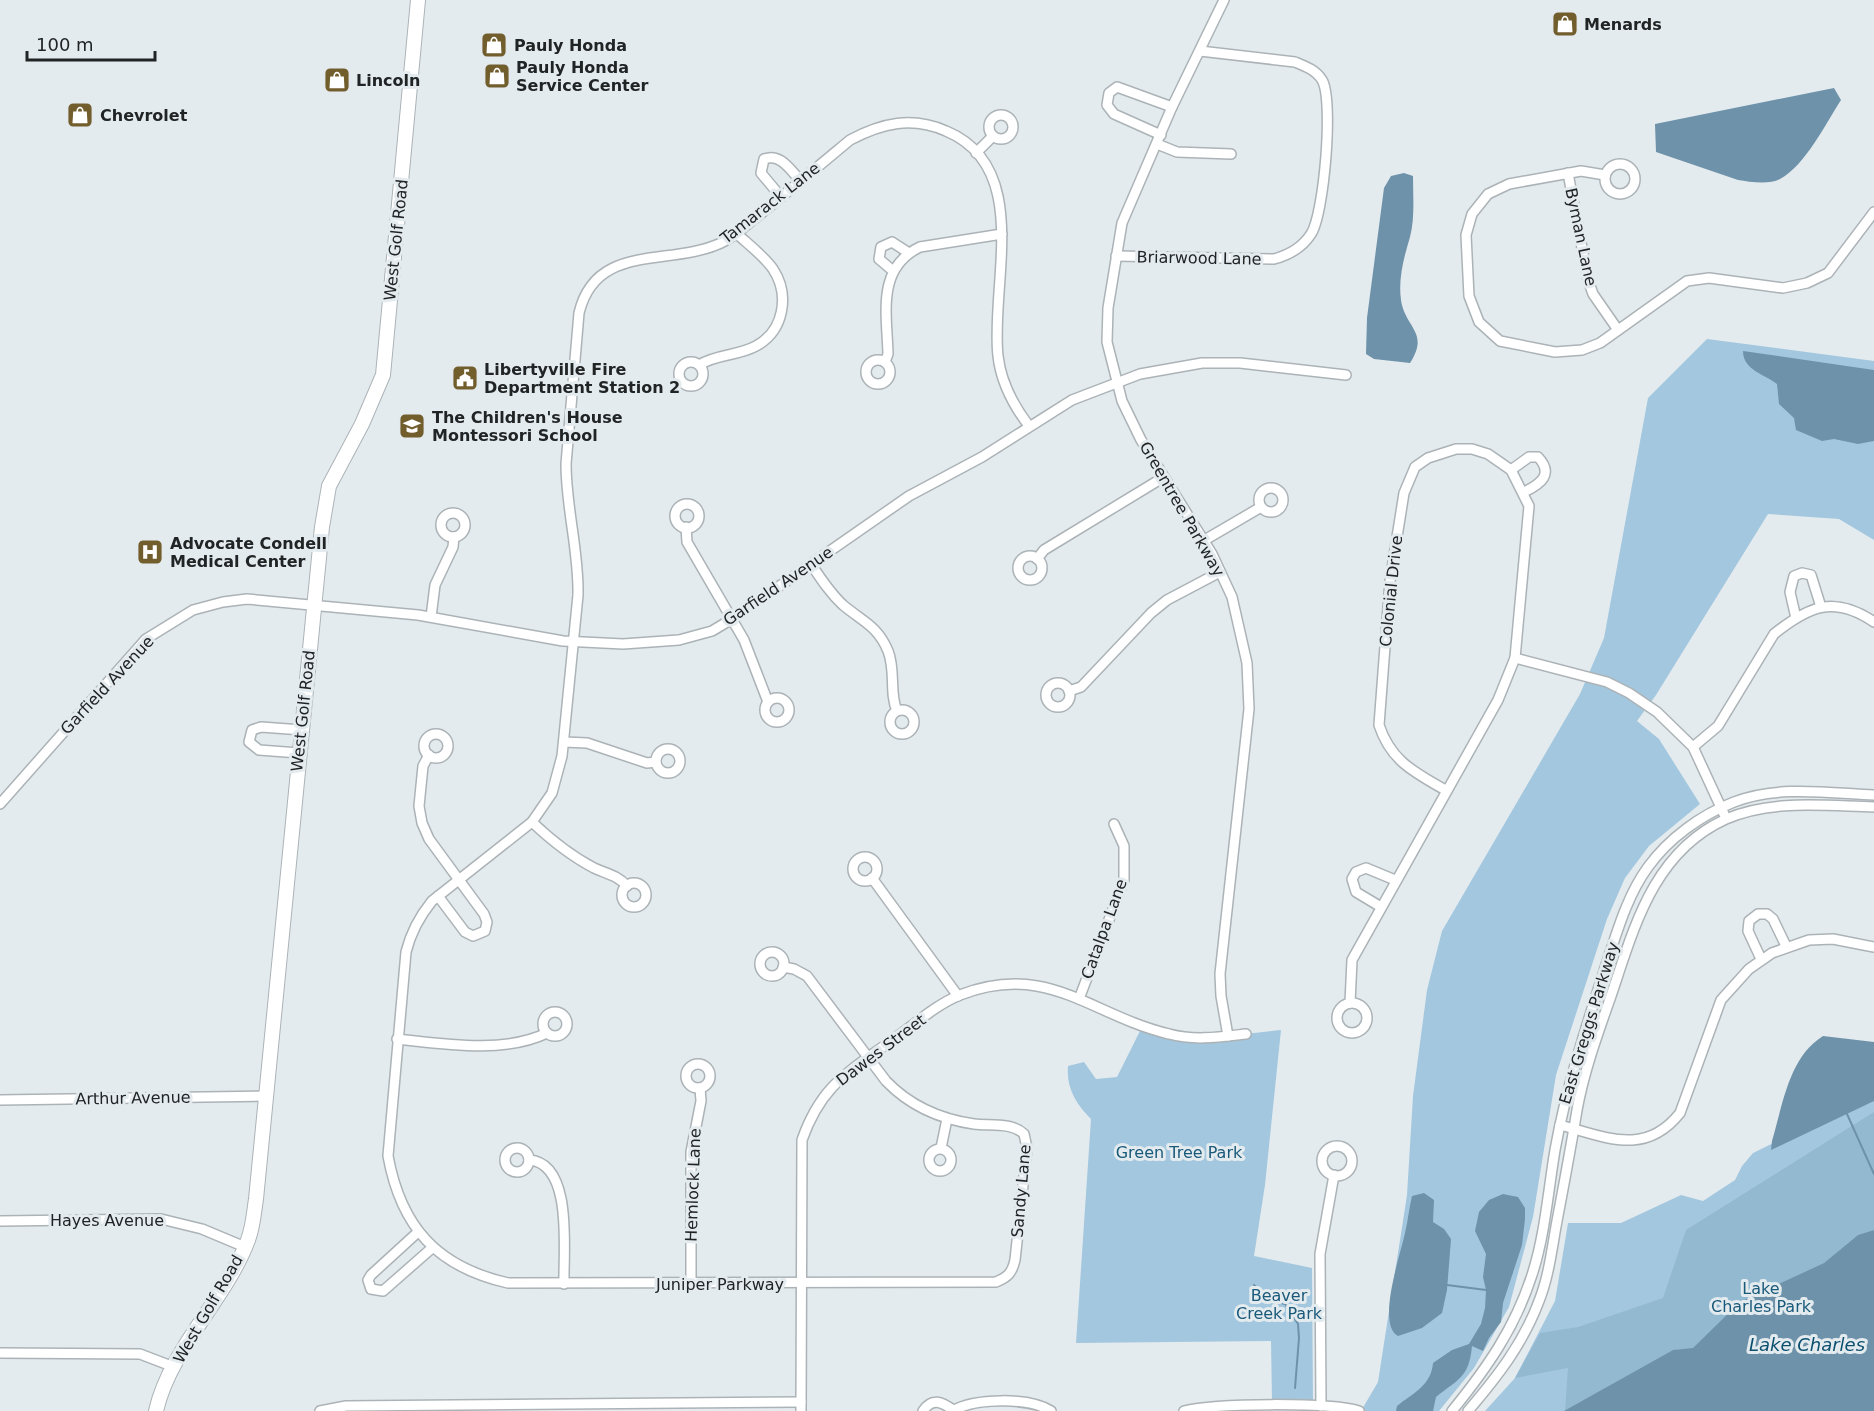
<svg xmlns="http://www.w3.org/2000/svg" width="1874" height="1411" font-family="'DejaVu Sans',sans-serif">
	<style>
		.green { fill: #a3c7de }
		.forest { fill: #93b9d0 }
		.water { fill: #6e92a9 }
		.lines { fill: none; stroke-linecap: round; stroke-linejoin: round }
		.stream { stroke: #6e92a9; stroke-width: 2 }
		.street-casing { stroke: #acb3b7; stroke-width: 12 }
		.secondary-casing { stroke: #acb3b7; stroke-width: 16 }
		.street { stroke: #fff; stroke-width: 9 }
		.secondary { stroke: #fff; stroke-width: 14 }
		.labels { text-anchor: middle; dominant-baseline: central; stroke-width: 6; stroke-linejoin: round; paint-order: stroke }
		.poi-label { font-size: 16px; font-weight: bold; fill: #212425; stroke: #e4ebef; text-anchor: start }
		.street-label { font-size: 16px; fill: #212425; stroke: #e4ebef }
		.park-label { font-size: 16px; fill: #19597a; stroke: #e4ebef }
		.water-label { font-size: 18px; font-style: italic; fill: #0b4f6f; stroke: #e4ebef }
	</style>
	<rect width="100%" height="100%" fill="#e4ebef"/>
	<!-- green -->
	<g class="green">
		<path d="M 1707,339 L 1874,361 L 1874,540 L 1839,519 L 1768,514 L 1656,695 L 1637,721 L 1659,739 L 1700,804 L 1649,846 L 1625,878 L 1607,919 L 1556,1075 L 1533,1217 L 1509,1307 L 1474,1368 L 1439,1411 L 1361,1411 L 1378,1382 L 1407,1195 L 1413,1096 L 1427,990 L 1442,931 L 1580,694 L 1604,638 L 1648,398 Z"/>
		<path d="M 1143,1025 C 1186,1042 1236,1035 1281,1030 L 1265,1185 L 1254,1256 L 1312,1268 L 1313,1406 L 1272,1402 L 1271,1341 L 1076,1343 L 1091,1119 C 1076,1104 1066,1088 1068,1066 L 1084,1062 L 1096,1079 L 1117,1077 Z"/>
		<path d="M 1874,1094 L 1874,1411 L 1485,1411 L 1515,1378 L 1555,1301 L 1568,1223 L 1621,1223 L 1681,1195 L 1703,1201 L 1735,1180 L 1742,1166 L 1753,1153 Z"/>
	</g>
	<!-- forest -->
	<path class="forest" d="M 1874,1112 L 1874,1230 L 1858,1235 L 1824,1263 L 1740,1302 L 1693,1349 L 1673,1350 L 1565,1411 L 1568,1368 L 1515,1378 L 1540,1333 L 1578,1327 L 1663,1298 L 1686,1230 Z"/>
	<!-- water -->
	<g class="water">
		<path d="M 1834,88 L 1841,100 C 1826,123 1805,166 1780,179 C 1769,185 1750,182 1738,180 L 1656,152 L 1655,124 Z"/>
		<path d="M 1404,173 L 1413,176 C 1413,196 1415,218 1410,237 C 1404,257 1398,279 1401,300 C 1405,328 1430,332 1410,363 L 1374,359 L 1366,354 L 1367,318 L 1384,188 L 1391,176 Z"/>
		<path d="M 1743,351 L 1874,370 L 1874,441 L 1858,444 L 1834,439 L 1822,441 L 1796,430 L 1794,418 L 1779,404 L 1777,384 C 1764,374 1743,370 1743,351 Z"/>
		<path d="M 1823,1036 L 1874,1042 L 1874,1101 L 1771,1150 L 1772,1141 C 1783,1104 1789,1057 1823,1036 Z"/>
		<path d="M 1424,1193 L 1434,1200 L 1433,1222 L 1444,1229 L 1451,1239 L 1447,1290 L 1442,1313 L 1422,1328 L 1398,1336 C 1376,1324 1401,1253 1405,1233 C 1408,1221 1409,1208 1412,1196 Z"/>
		<path d="M 1503,1194 L 1518,1197 L 1525,1208 L 1525,1219 L 1522,1245 L 1503,1303 L 1501,1322 L 1489,1338 L 1483,1351 L 1472,1346 C 1469,1378 1458,1379 1436,1397 L 1433,1411 L 1396,1411 L 1397,1406 C 1413,1393 1431,1386 1433,1363 L 1452,1350 L 1469,1344 L 1481,1324 L 1485,1308 L 1486,1290 L 1483,1277 L 1486,1254 L 1475,1231 L 1479,1212 L 1489,1200 Z"/>
		<path d="M 1874,1230 L 1874,1411 L 1564,1411 L 1673,1350 L 1693,1348 L 1740,1302 L 1824,1263 L 1858,1235 Z"/>
	</g>
	<g class="lines">
		<!-- stream -->
		<g class="stream">
			<path d="M 1847,1114 L 1874,1174"/>
			<path d="M 1254,1285 L 1272,1301 L 1285,1304 L 1298,1324 L 1299,1338 L 1295,1388"/>
			<path d="M 1447,1285 L 1486,1290"/>
		</g>
		<defs>
			<g id="street">
				<path d="M 1224,0 L 1172,107 L 1122,223 L 1108,308 L 1107,342 L 1122,401 L 1141,440 L 1212,554 L 1232,597 L 1247,663 L 1249,709 L 1220,974 L 1221,996 L 1228,1036"/>
				<circle cx="1001" cy="127" r="12"/>
				<path d="M 1161,135 L 1114,114 L 1107,105 L 1109,93 L 1117,87 L 1172,107"/>
				<path d="M 1157,144 L 1177,152 L 1231,154"/>
				<path d="M 976,153 L 993,136"/>
				<circle cx="1620" cy="179" r="15"/>
				<path d="M 1568,173 L 1588,280 L 1593,294 L 1618,330"/>
				<path d="M 1605,175 L 1581,171 L 1509,184 L 1488,194 L 1472,214 L 1466,235 L 1469,296 L 1479,322 L 1500,341 L 1555,352 L 1582,350 L 1600,343 L 1687,281 L 1709,278 L 1783,288 L 1807,283 L 1828,273 L 1874,212"/>
				<path d="M 781,197 L 761,173 L 764,159 C 781,153 790,170 801,181"/>
				<path d="M 1116,256 L 1274,259 C 1289,255 1302,248 1311,234 C 1324,215 1334,99 1322,80 C 1316,70 1305,66 1295,62 L 1200,51"/>
				<path d="M 892,270 L 879,259 L 881,247 L 892,242 L 909,253"/>
				<circle cx="878" cy="372" r="12"/>
				<path d="M 885,362 L 888,354 C 887,314 876,268 920,247 L 1002,234"/>
				<circle cx="691" cy="374" r="12"/>
				<path d="M 699,365 C 716,354 738,356 756,346 C 784,331 790,295 773,269 C 764,256 748,244 736,233"/>
				<path d="M 1511,470 L 1529,457 L 1538,457 C 1554,474 1541,484 1524,492"/>
				<circle cx="1271" cy="500" r="12"/>
				<circle cx="687" cy="516" r="12"/>
				<circle cx="453" cy="525" r="12"/>
				<path d="M 686,527 L 687,542 L 744,640 L 768,702"/>
				<path d="M 1203,541 L 1261,507"/>
				<circle cx="1030" cy="568" r="12"/>
				<path d="M 1037,559 L 1044,550 L 1164,477"/>
				<path d="M 811,564 C 821,579 830,593 843,605 C 862,621 878,626 888,651 C 896,671 889,693 897,711"/>
				<path d="M 431,617 L 435,585 L 453,547 L 454,537"/>
				<path d="M 1796,618 L 1790,592 L 1794,576 L 1802,573 L 1811,575 L 1821,607"/>
				<path d="M 1515,658 L 1607,682 L 1629,693 L 1657,712 L 1693,747 L 1724,814"/>
				<circle cx="1058" cy="695" r="12"/>
				<path d="M 1069,691 L 1081,687 L 1151,613 L 1167,600 L 1220,572"/>
				<circle cx="777" cy="710" r="12"/>
				<circle cx="902" cy="722" r="12"/>
				<circle cx="436" cy="746" r="12"/>
				<path d="M 564,742 L 587,743 L 647,763 L 656,762"/>
				<path d="M 1693,747 L 1718,726 L 1774,634 C 1809,606 1834,595 1874,622"/>
				<circle cx="668" cy="761" r="12"/>
				<path d="M 299,753 L 259,750 L 249,742 L 252,730 L 261,727 L 302,730"/>
				<path d="M 429,755 L 423,766 L 419,806 L 422,823 L 429,839 L 484,914 L 487,922 L 485,931 L 473,936 L 465,932 L 438,896"/>
				<path d="M 0,804 L 146,639 L 193,610 L 223,602 L 247,599 L 418,615 L 563,641 L 623,644 L 679,640 L 712,631 L 732,619 L 909,496 L 982,457 L 1072,400 L 1140,374 L 1202,363 L 1240,363 L 1346,375"/>
				<path d="M 532,822 C 551,840 571,856 594,868 C 607,874 617,875 627,886"/>
				<circle cx="865" cy="869" r="12"/>
				<path d="M 872,878 L 958,996"/>
				<circle cx="634" cy="895" r="12"/>
				<path d="M 1381,907 L 1356,892 L 1352,879 L 1356,872 L 1366,868 L 1395,880"/>
				<circle cx="772" cy="964" r="12"/>
				<path d="M 1761,959 L 1748,931 L 1749,921 L 1758,914 L 1767,914 L 1773,919 L 1786,946"/>
				<path d="M 783,967 L 794,969 L 807,976 L 886,1081 C 910,1106 939,1119 974,1124 C 990,1126 1012,1122 1024,1134 L 1027,1148 L 1015,1260 C 1012,1273 1008,1277 996,1282 L 508,1283 C 437,1267 401,1227 388,1156 L 406,952 C 411,932 419,917 432,901 L 532,822 L 552,793 L 562,756 L 578,595 C 579,551 566,508 566,464 L 579,313 C 596,242 669,267 721,243 C 734,237 746,225 758,216 C 789,191 820,165 850,140 C 882,123 912,116 946,131 C 1033,167 990,285 998,356 C 1001,383 1013,405 1029,426"/>
				<path d="M 1079,999 L 1124,880 L 1124,846 L 1114,824"/>
				<path d="M 1350,1003 L 1352,960 L 1498,700 L 1515,658 L 1529,506 L 1511,470 L 1488,454 L 1472,449 L 1456,449 L 1428,458 L 1415,467 L 1404,493 L 1390,581 L 1379,725 C 1391,762 1416,773 1447,791"/>
				<circle cx="1352" cy="1018" r="15"/>
				<circle cx="555" cy="1024" r="12"/>
				<path d="M 397,1039 C 444,1044 503,1054 547,1033"/>
				<circle cx="698" cy="1076" r="12"/>
				<path d="M 0,1100 L 266,1096"/>
				<path d="M 1560,1125 C 1606,1137 1645,1157 1680,1113 L 1721,1000 L 1749,969 L 1772,953 L 1809,940 L 1833,939 L 1874,947"/>
				<circle cx="1337" cy="1161" r="15"/>
				<circle cx="517" cy="1160" r="12"/>
				<path d="M 941,1148 L 947,1119"/>
				<circle cx="940" cy="1160" r="11"/>
				<path d="M 529,1160 C 574,1163 563,1253 564,1284"/>
				<path d="M 0,1221 L 161,1219 L 202,1229 L 245,1247"/>
				<path d="M 418,1232 L 371,1275 L 368,1280 L 371,1289 L 383,1291 L 432,1248"/>
				<path d="M 691,1284 L 691,1152 L 701,1101 L 700,1088"/>
				<path d="M 0,1353 L 140,1354 L 174,1367"/>
				<path d="M 1321,1406 L 1320,1254 L 1334,1175"/>
				<path d="M 320,1411 L 346,1406 L 801,1402"/>
				<path d="M 801,1411 L 802,1140 C 821,1086 847,1073 891,1041 C 913,1026 935,1005 960,995 C 1048,961 1090,1015 1169,1034 C 1195,1041 1220,1037 1246,1034"/>
				<path d="M 923,1411 C 932,1397 942,1402 953,1410"/>
				<path d="M 952,1411 C 975,1398 1028,1397 1051,1411"/>
				<path d="M 1184,1411 C 1215,1403 1328,1402 1359,1411"/>
				<path d="M 1452,1411 C 1487,1368 1515,1328 1532,1275 C 1545,1235 1548,1192 1555,1150 C 1566,1089 1585,1030 1604,971 C 1616,936 1626,897 1648,867 C 1669,838 1701,815 1734,802 C 1777,785 1829,793 1874,795"/>
				<path d="M 1468,1411 C 1497,1377 1523,1344 1539,1301 C 1549,1276 1552,1248 1557,1221 C 1564,1184 1571,1147 1577,1110 C 1584,1071 1598,1033 1611,996 C 1634,928 1653,852 1726,819 C 1771,799 1826,806 1874,807"/>
			</g>
			<path id="secondary" d="M 156,1411 C 170,1349 226,1299 248,1240 C 253,1227 254,1212 256,1199 L 322,527 L 329,486 L 362,424 L 383,375 L 418,0"/>
		</defs>
		<!-- street casing -->
		<use href="#street" class="street-casing"/>
		<!-- secondary casing -->
		<use href="#secondary" class="secondary-casing"/>
		<!-- street -->
		<use href="#street" class="street"/>
		<!-- secondary -->
		<use href="#secondary" class="secondary"/>
	</g>
	<!-- icons -->
	<defs>
		<symbol id="shop-square" viewBox="-11 -11 22 22"><rect x="-9" y="-9" width="18" height="18" rx="4" fill="#725d2d" stroke="#e4ebef"/><path d="M-5-2.5h2.3a2.7 3.5 0 0 1 5.4 0H5L5.5 6h-11ZM-1.5-2.5h3a1.5 2.3 0 0 0-3 0Z" fill="#fff"/></symbol>
		<symbol id="civic-square" viewBox="-11 -11 22 22"><rect x="-9" y="-9" width="18" height="18" rx="4" fill="#725d2d" stroke="#e4ebef"/><path d="M-.6-6.5H3V-4.5H.6V-3L4-1V1h2V6H-6V1h2V-1L-.6-3ZM-1.2 2.5V6h2.4V2.5Z" fill="#fff"/></symbol>
		<symbol id="school-square" viewBox="-11 -11 22 22"><rect x="-9" y="-9" width="18" height="18" rx="4" fill="#725d2d" stroke="#e4ebef"/><path d="M0-5L7-2L0 1L-7-2ZM-4 1L0 2.5L4 1V4Q0 6-4 4Z" fill="#fff"/></symbol>
		<symbol id="hospital-square" viewBox="-11 -11 22 22"><rect x="-9" y="-9" width="18" height="18" rx="4" fill="#725d2d" stroke="#e4ebef"/><path d="M-5-5h3v3.5h4V-5h3V5h-3V1.5h-4V5h-3Z" fill="#fff"/></symbol>
	</defs>
	<g fill-rule="evenodd">
		<use href="#shop-square" x="1550" y="9" width="30" height="30"/>
		<use href="#shop-square" x="479" y="30" width="30" height="30"/>
		<use href="#shop-square" x="482" y="61" width="30" height="30"/>
		<use href="#shop-square" x="322" y="65" width="30" height="30"/>
		<use href="#shop-square" x="65" y="100" width="30" height="30"/>
		<use href="#civic-square" x="450" y="363" width="30" height="30"/>
		<use href="#school-square" x="397" y="411" width="30" height="30"/>
		<use href="#hospital-square" x="135" y="537" width="30" height="30"/>
	</g>
	<g class="labels">
		<!-- poi labels -->
		<g class="poi-label">
			<text x="1584" y="24">Menards</text>
			<text x="514" y="45">Pauly Honda</text>
			<text x="516" y="67">Pauly Honda<tspan x="516" dy="18">Service Center</tspan></text>
			<text x="356" y="80">Lincoln</text>
			<text x="100" y="115">Chevrolet</text>
			<text x="484" y="369">Libertyville Fire<tspan x="484" dy="18">Department Station 2</tspan></text>
			<text x="432" y="417">The Children's House<tspan x="432" dy="18">Montessori School</tspan></text>
			<text x="170" y="543">Advocate Condell<tspan x="170" dy="18">Medical Center</tspan></text>
		</g>
		<!-- street labels -->
		<g class="street-label">
			<text transform="translate(770 203) rotate(-38)">Tamarack Lane</text>
			<text transform="translate(1581 237) rotate(78)">Byman Lane</text>
			<text transform="translate(396 240) rotate(-84)">West Golf Road</text>
			<text transform="translate(1199 258) rotate(1)">Briarwood Lane</text>
			<text transform="translate(1182 509) rotate(60)">Greentree Parkway</text>
			<text transform="translate(778 586) rotate(-34)">Garfield Avenue</text>
			<text transform="translate(1391 591) rotate(-84)">Colonial Drive</text>
			<text transform="translate(107 685) rotate(-47)">Garfield Avenue</text>
			<text transform="translate(303 711) rotate(-84)">West Golf Road</text>
			<text transform="translate(1104 929) rotate(-70)">Catalpa Lane</text>
			<text transform="translate(1589 1023) rotate(-73)">East Greggs Parkway</text>
			<text transform="translate(881 1050) rotate(-37)">Dawes Street</text>
			<text transform="translate(133 1098) rotate(-1)">Arthur Avenue</text>
			<text transform="translate(693 1185) rotate(-88)">Hemlock Lane</text>
			<text transform="translate(1021 1191) rotate(-85)">Sandy Lane</text>
			<text x="107" y="1220">Hayes Avenue</text>
			<text x="720" y="1284">Juniper Parkway</text>
			<text transform="translate(208 1309) rotate(-60)">West Golf Road</text>
		</g>
		<!-- park labels -->
		<g class="park-label">
			<text x="1179" y="1152">Green Tree Park</text>
			<text x="1761" y="1288">Lake<tspan x="1761" dy="18">Charles Park</tspan></text>
			<text x="1279" y="1295">Beaver<tspan x="1279" dy="18">Creek Park</tspan></text>
		</g>
		<!-- water labels -->
		<g class="water-label">
			<text x="1807" y="1344">Lake Charles</text>
		</g>
	</g>
	<!-- scale -->
	<path d="M27 51v9h128v-9" fill="none" stroke="#212425" stroke-width="3"/>
	<text x="36" y="51" font-size="18" fill="#212425" stroke="#e4ebef" stroke-width="4.5" paint-order="stroke">100 m</text>
</svg>
